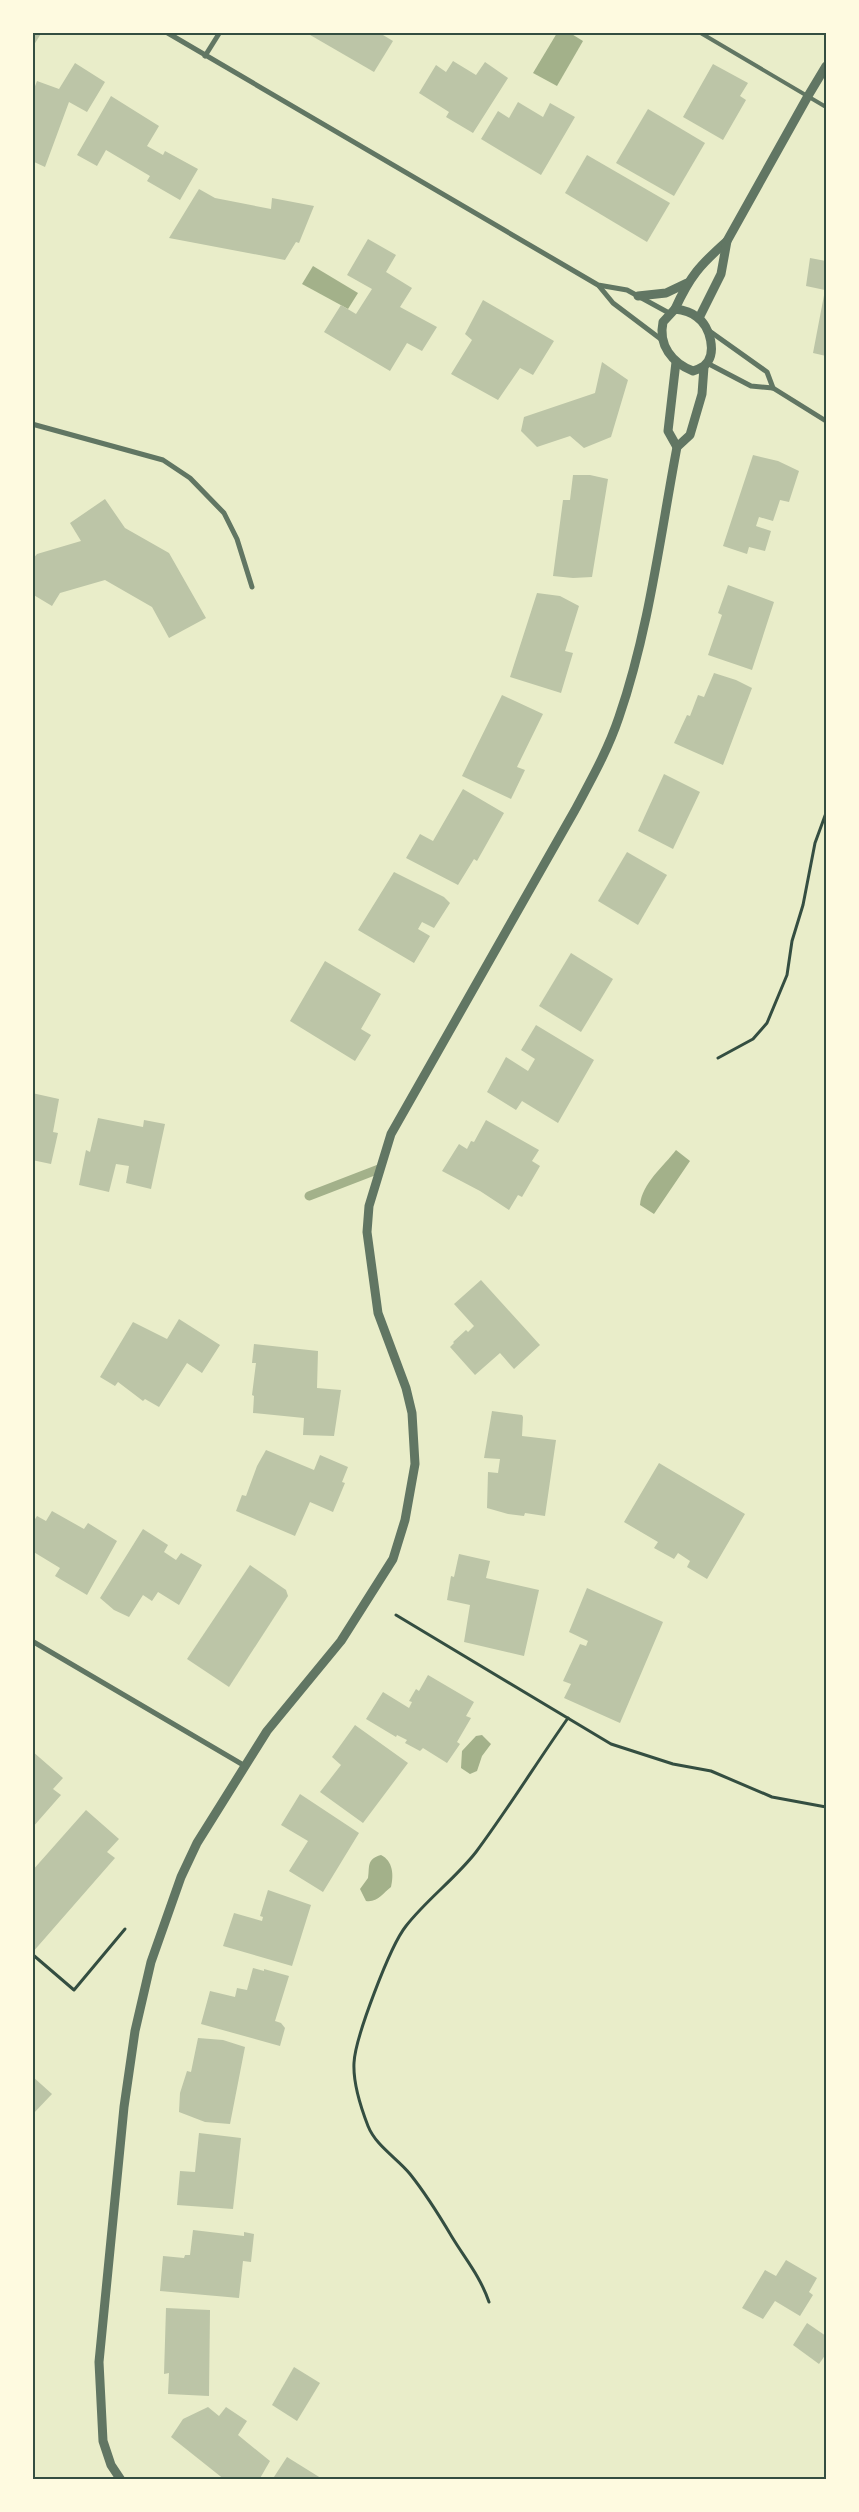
<svg xmlns="http://www.w3.org/2000/svg" width="859" height="2512" font-family="'Noto Serif',serif">
	<style>
		.water { fill: #a3b18a }
		.lines { fill: none; stroke-linecap: round; stroke-linejoin: round }
		.stream { stroke: #a3b18a; stroke-width: 9 }
		.building { fill: #bcc5a7 }
		.path { stroke: #344e41; stroke-width: 3 }
		.service { stroke: #617663; stroke-width: 4 }
		.minor { stroke: #617663; stroke-width: 5 }
		.tertiary { stroke: #617663; stroke-width: 9 }
		.neatline { fill: none; stroke: #344e41; stroke-width: 2 }
	</style>
	<rect width="100%" height="100%" fill="#e9edc9"/>
	<!-- water -->
	<g class="water">
		<path d="M 557,33 L 570,33 L 583,41 L 557,86 L 533,73 Z"/>
		<path d="M 313,266 L 358,293 L 348,309 L 302,284 Z"/>
		<path d="M 676,1150 L 690,1161 L 654,1214 L 640,1205 C 642,1183 664,1166 676,1150 Z"/>
		<path d="M 482,1735 L 491,1744 L 482,1756 L 477,1771 L 470,1774 L 461,1768 L 462,1751 L 476,1736 Z"/>
		<path d="M 381,1855 C 393,1861 394,1875 391,1887 C 383,1893 377,1903 366,1901 L 360,1889 L 368,1878 C 370,1867 366,1859 381,1855 Z"/>
	</g>
	<g class="lines">
		<!-- stream -->
		<path class="stream" d="M 309,1196 L 379,1169"/>
	</g>
	<!-- building -->
	<g class="building">
		<path d="M 32,32 L 42,32 L 32,48 Z"/>
		<path d="M 305,32 L 378,32 L 393,41 L 374,72 Z"/>
		<path d="M 453,61 L 476,75 L 485,62 L 508,78 L 473,133 L 446,117 L 449,112 L 419,93 L 436,65 L 446,72 Z"/>
		<path d="M 75,63 L 105,82 L 87,112 L 69,102 L 45,167 L 32,161 L 32,94 L 37,81 L 59,89 Z"/>
		<path d="M 713,64 L 748,83 L 740,96 L 746,100 L 723,140 L 683,117 Z"/>
		<path d="M 111,96 L 159,126 L 147,146 L 163,155 L 165,151 L 198,169 L 180,200 L 147,181 L 150,176 L 106,150 L 97,166 L 77,155 Z"/>
		<path d="M 518,102 L 543,117 L 550,103 L 575,117 L 541,175 L 481,139 L 498,111 L 509,118 Z"/>
		<path d="M 648,109 L 705,143 L 674,196 L 616,163 Z"/>
		<path d="M 587,155 L 670,203 L 647,242 L 565,193 Z"/>
		<path d="M 199,189 L 215,198 L 271,209 L 272,198 L 314,206 L 299,243 L 296,242 L 285,260 L 169,238 Z"/>
		<path d="M 368,239 L 396,255 L 386,272 L 412,288 L 400,307 L 437,327 L 422,351 L 407,343 L 390,371 L 324,332 L 341,305 L 356,314 L 372,289 L 347,275 Z"/>
		<path d="M 810,258 L 826,261 L 826,356 L 813,353 L 825,290 L 806,286 Z"/>
		<path d="M 483,300 L 554,341 L 533,375 L 520,368 L 498,400 L 451,374 L 472,340 L 465,334 Z"/>
		<path d="M 602,362 L 628,380 L 611,437 L 584,448 L 570,436 L 537,447 L 521,431 L 524,417 L 595,393 Z"/>
		<path d="M 753,455 L 778,461 L 799,471 L 789,502 L 780,500 L 773,521 L 759,517 L 756,526 L 771,531 L 765,551 L 749,547 L 747,554 L 723,546 Z"/>
		<path d="M 573,475 L 590,475 L 608,479 L 592,577 L 573,578 L 553,576 L 563,500 L 570,500 Z"/>
		<path d="M 105,499 L 125,528 L 169,553 L 206,618 L 169,638 L 152,607 L 105,580 L 60,593 L 52,606 L 32,594 L 32,560 L 37,554 L 81,541 L 70,523 Z"/>
		<path d="M 728,585 L 774,602 L 752,670 L 708,655 L 722,615 L 718,613 Z"/>
		<path d="M 537,593 L 560,596 L 579,606 L 565,651 L 573,653 L 561,693 L 510,677 Z"/>
		<path d="M 714,673 L 736,680 L 752,688 L 723,765 L 674,743 L 687,715 L 690,716 L 698,695 L 704,697 Z"/>
		<path d="M 502,695 L 543,714 L 517,767 L 525,770 L 511,799 L 462,776 Z"/>
		<path d="M 664,774 L 700,792 L 673,849 L 638,831 Z"/>
		<path d="M 463,789 L 504,813 L 477,861 L 474,859 L 458,885 L 406,858 L 420,834 L 433,841 Z"/>
		<path d="M 627,852 L 667,875 L 638,925 L 598,901 Z"/>
		<path d="M 394,872 L 444,897 L 450,903 L 434,928 L 422,922 L 418,929 L 430,936 L 414,963 L 358,930 Z"/>
		<path d="M 571,953 L 613,979 L 581,1032 L 539,1006 Z"/>
		<path d="M 325,961 L 381,994 L 361,1029 L 371,1035 L 355,1061 L 290,1021 Z"/>
		<path d="M 536,1025 L 594,1060 L 558,1123 L 522,1101 L 516,1110 L 487,1092 L 506,1057 L 528,1071 L 535,1059 L 521,1050 Z"/>
		<path d="M 32,1093 L 59,1099 L 53,1132 L 58,1133 L 51,1164 L 32,1160 Z"/>
		<path d="M 98,1118 L 143,1127 L 144,1120 L 165,1124 L 151,1189 L 126,1183 L 129,1166 L 116,1164 L 109,1192 L 79,1185 L 86,1150 L 90,1152 Z"/>
		<path d="M 486,1120 L 539,1150 L 532,1161 L 540,1166 L 522,1197 L 518,1195 L 509,1210 L 480,1191 L 442,1171 L 459,1144 L 467,1149 L 471,1141 L 474,1142 Z"/>
		<path d="M 481,1280 L 540,1345 L 514,1369 L 500,1353 L 475,1375 L 450,1347 L 454,1343 L 453,1342 L 466,1330 L 468,1332 L 474,1326 L 454,1304 Z"/>
		<path d="M 179,1319 L 220,1345 L 202,1373 L 187,1363 L 159,1407 L 145,1399 L 143,1401 L 118,1382 L 115,1386 L 100,1377 L 133,1322 L 167,1339 Z"/>
		<path d="M 254,1344 L 318,1351 L 317,1388 L 341,1390 L 334,1436 L 303,1435 L 304,1418 L 253,1413 L 254,1396 L 252,1395 L 256,1363 L 252,1363 Z"/>
		<path d="M 492,1411 L 522,1415 L 523,1417 L 522,1436 L 556,1440 L 545,1516 L 525,1513 L 524,1516 L 508,1514 L 487,1508 L 488,1472 L 498,1473 L 500,1459 L 484,1458 Z"/>
		<path d="M 266,1450 L 314,1470 L 320,1455 L 348,1467 L 342,1482 L 345,1483 L 333,1512 L 310,1502 L 295,1536 L 236,1511 L 242,1495 L 246,1496 L 257,1466 Z"/>
		<path d="M 659,1463 L 745,1514 L 707,1579 L 687,1567 L 690,1561 L 678,1553 L 674,1559 L 654,1548 L 658,1542 L 624,1522 Z"/>
		<path d="M 52,1511 L 84,1529 L 88,1523 L 117,1541 L 87,1595 L 55,1576 L 60,1568 L 32,1551 L 32,1524 L 37,1516 L 46,1521 Z"/>
		<path d="M 143,1529 L 168,1545 L 164,1552 L 176,1560 L 181,1553 L 202,1565 L 179,1605 L 158,1592 L 152,1601 L 143,1595 L 129,1617 L 114,1610 L 100,1598 Z"/>
		<path d="M 459,1554 L 490,1561 L 486,1578 L 539,1590 L 524,1656 L 464,1642 L 470,1605 L 447,1600 L 451,1576 L 454,1577 Z"/>
		<path d="M 250,1565 L 286,1590 L 288,1596 L 229,1687 L 187,1659 Z"/>
		<path d="M 587,1588 L 663,1622 L 620,1723 L 564,1698 L 571,1684 L 563,1681 L 580,1644 L 586,1646 L 588,1641 L 569,1632 Z"/>
		<path d="M 428,1675 L 474,1702 L 466,1716 L 471,1718 L 457,1742 L 460,1744 L 447,1763 L 423,1748 L 420,1751 L 405,1743 L 407,1740 L 397,1735 L 396,1737 L 366,1719 L 383,1692 L 409,1708 L 412,1702 L 409,1701 L 416,1689 L 419,1691 Z"/>
		<path d="M 355,1725 L 408,1763 L 363,1823 L 320,1792 L 341,1765 L 332,1757 Z"/>
		<path d="M 32,1751 L 63,1778 L 53,1789 L 61,1795 L 32,1828 Z"/>
		<path d="M 300,1794 L 359,1833 L 323,1892 L 289,1871 L 308,1841 L 281,1825 Z"/>
		<path d="M 86,1810 L 119,1839 L 107,1852 L 115,1858 L 32,1953 L 32,1871 Z"/>
		<path d="M 268,1890 L 311,1905 L 292,1966 L 223,1946 L 234,1913 L 262,1921 L 263,1917 L 260,1916 Z"/>
		<path d="M 253,1968 L 264,1971 L 264,1969 L 289,1976 L 275,2021 L 281,2023 L 285,2028 L 280,2046 L 201,2024 L 210,1991 L 235,1997 L 237,1988 L 247,1990 Z"/>
		<path d="M 198,2038 L 223,2040 L 245,2047 L 230,2124 L 205,2122 L 179,2112 L 180,2093 L 187,2071 L 191,2072 Z"/>
		<path d="M 32,2076 L 52,2094 L 32,2115 Z"/>
		<path d="M 199,2133 L 241,2138 L 233,2209 L 177,2205 L 180,2171 L 195,2172 Z"/>
		<path d="M 193,2230 L 244,2236 L 244,2232 L 254,2234 L 251,2262 L 243,2261 L 239,2298 L 160,2291 L 163,2256 L 184,2258 L 185,2255 L 190,2255 Z"/>
		<path d="M 786,2260 L 817,2278 L 809,2292 L 813,2295 L 800,2316 L 775,2301 L 763,2319 L 742,2308 L 765,2270 L 776,2276 Z"/>
		<path d="M 166,2308 L 210,2310 L 209,2396 L 168,2394 L 169,2373 L 164,2374 Z"/>
		<path d="M 807,2323 L 826,2336 L 826,2354 L 819,2364 L 793,2345 Z"/>
		<path d="M 294,2367 L 320,2383 L 297,2421 L 272,2405 Z"/>
		<path d="M 208,2407 L 219,2416 L 226,2407 L 247,2421 L 238,2435 L 270,2461 L 259,2480 L 225,2480 L 171,2437 L 183,2419 Z"/>
		<path d="M 287,2457 L 324,2480 L 272,2480 Z"/>
	</g>
	<g class="lines">
		<!-- path -->
		<g class="path">
			<path d="M 718,1058 L 753,1039 L 767,1023 L 787,975 L 792,941 L 803,905 L 815,843 L 826,813"/>
			<path d="M 396,1615 L 611,1744 L 673,1764 L 711,1771 L 772,1797 L 826,1807"/>
			<path d="M 32,1954 L 74,1990 L 125,1929"/>
			<path d="M 489,2302 C 480,2276 466,2260 452,2237 C 439,2215 426,2194 410,2174 C 397,2158 376,2146 368,2126 C 361,2108 353,2083 354,2063 C 355,2038 390,1946 406,1926 C 427,1899 455,1879 476,1852 C 508,1809 537,1762 568,1718"/>
		</g>
		<!-- service -->
		<path class="service" d="M 699,32 L 826,107"/>
		<!-- minor -->
		<g class="minor">
			<path d="M 166,32 L 598,285 L 627,290 L 669,313"/>
			<path d="M 205,56 L 220,32"/>
			<path d="M 599,286 L 613,303 L 662,340"/>
			<path d="M 708,330 L 767,372 L 773,388"/>
			<path d="M 707,363 L 751,386 L 773,388 L 826,421"/>
			<path d="M 32,424 L 163,460 L 190,478 L 224,513 L 237,539 L 252,587"/>
			<path d="M 32,1641 L 245,1766"/>
		</g>
		<!-- tertiary -->
		<g class="tertiary">
			<path d="M 638,296 L 666,293 L 687,283"/>
			<path d="M 675,309 C 683,310 691,312 697,317 C 710,326 718,354 704,366 C 701,368 696,370 693,371 C 672,363 658,345 663,322 Z"/>
			<path d="M 675,309 C 690,276 700,265 727,241"/>
			<path d="M 699,318 L 721,274 L 727,241 L 808,96 L 826,66"/>
			<path d="M 676,362 L 668,431 L 677,447"/>
			<path d="M 121,2480 L 111,2465 L 103,2441 L 99,2362 L 124,2107 L 135,2031 L 151,1962 L 181,1877 L 197,1843 L 267,1731 L 341,1641 L 393,1559 L 405,1520 L 415,1464 L 412,1413 L 406,1388 L 378,1313 L 367,1232 L 369,1206 L 391,1134 L 575,810 C 591,780 608,750 619,717 C 649,630 660,537 677,447 L 690,435 L 702,394 L 704,367"/>
		</g>
	</g>
	<!-- border -->
	<rect width="859" height="2512" fill="none" stroke="#fefae0" stroke-width="68"/>
	<rect x="34" y="34" width="791" height="2444" class="neatline"/>
</svg>
